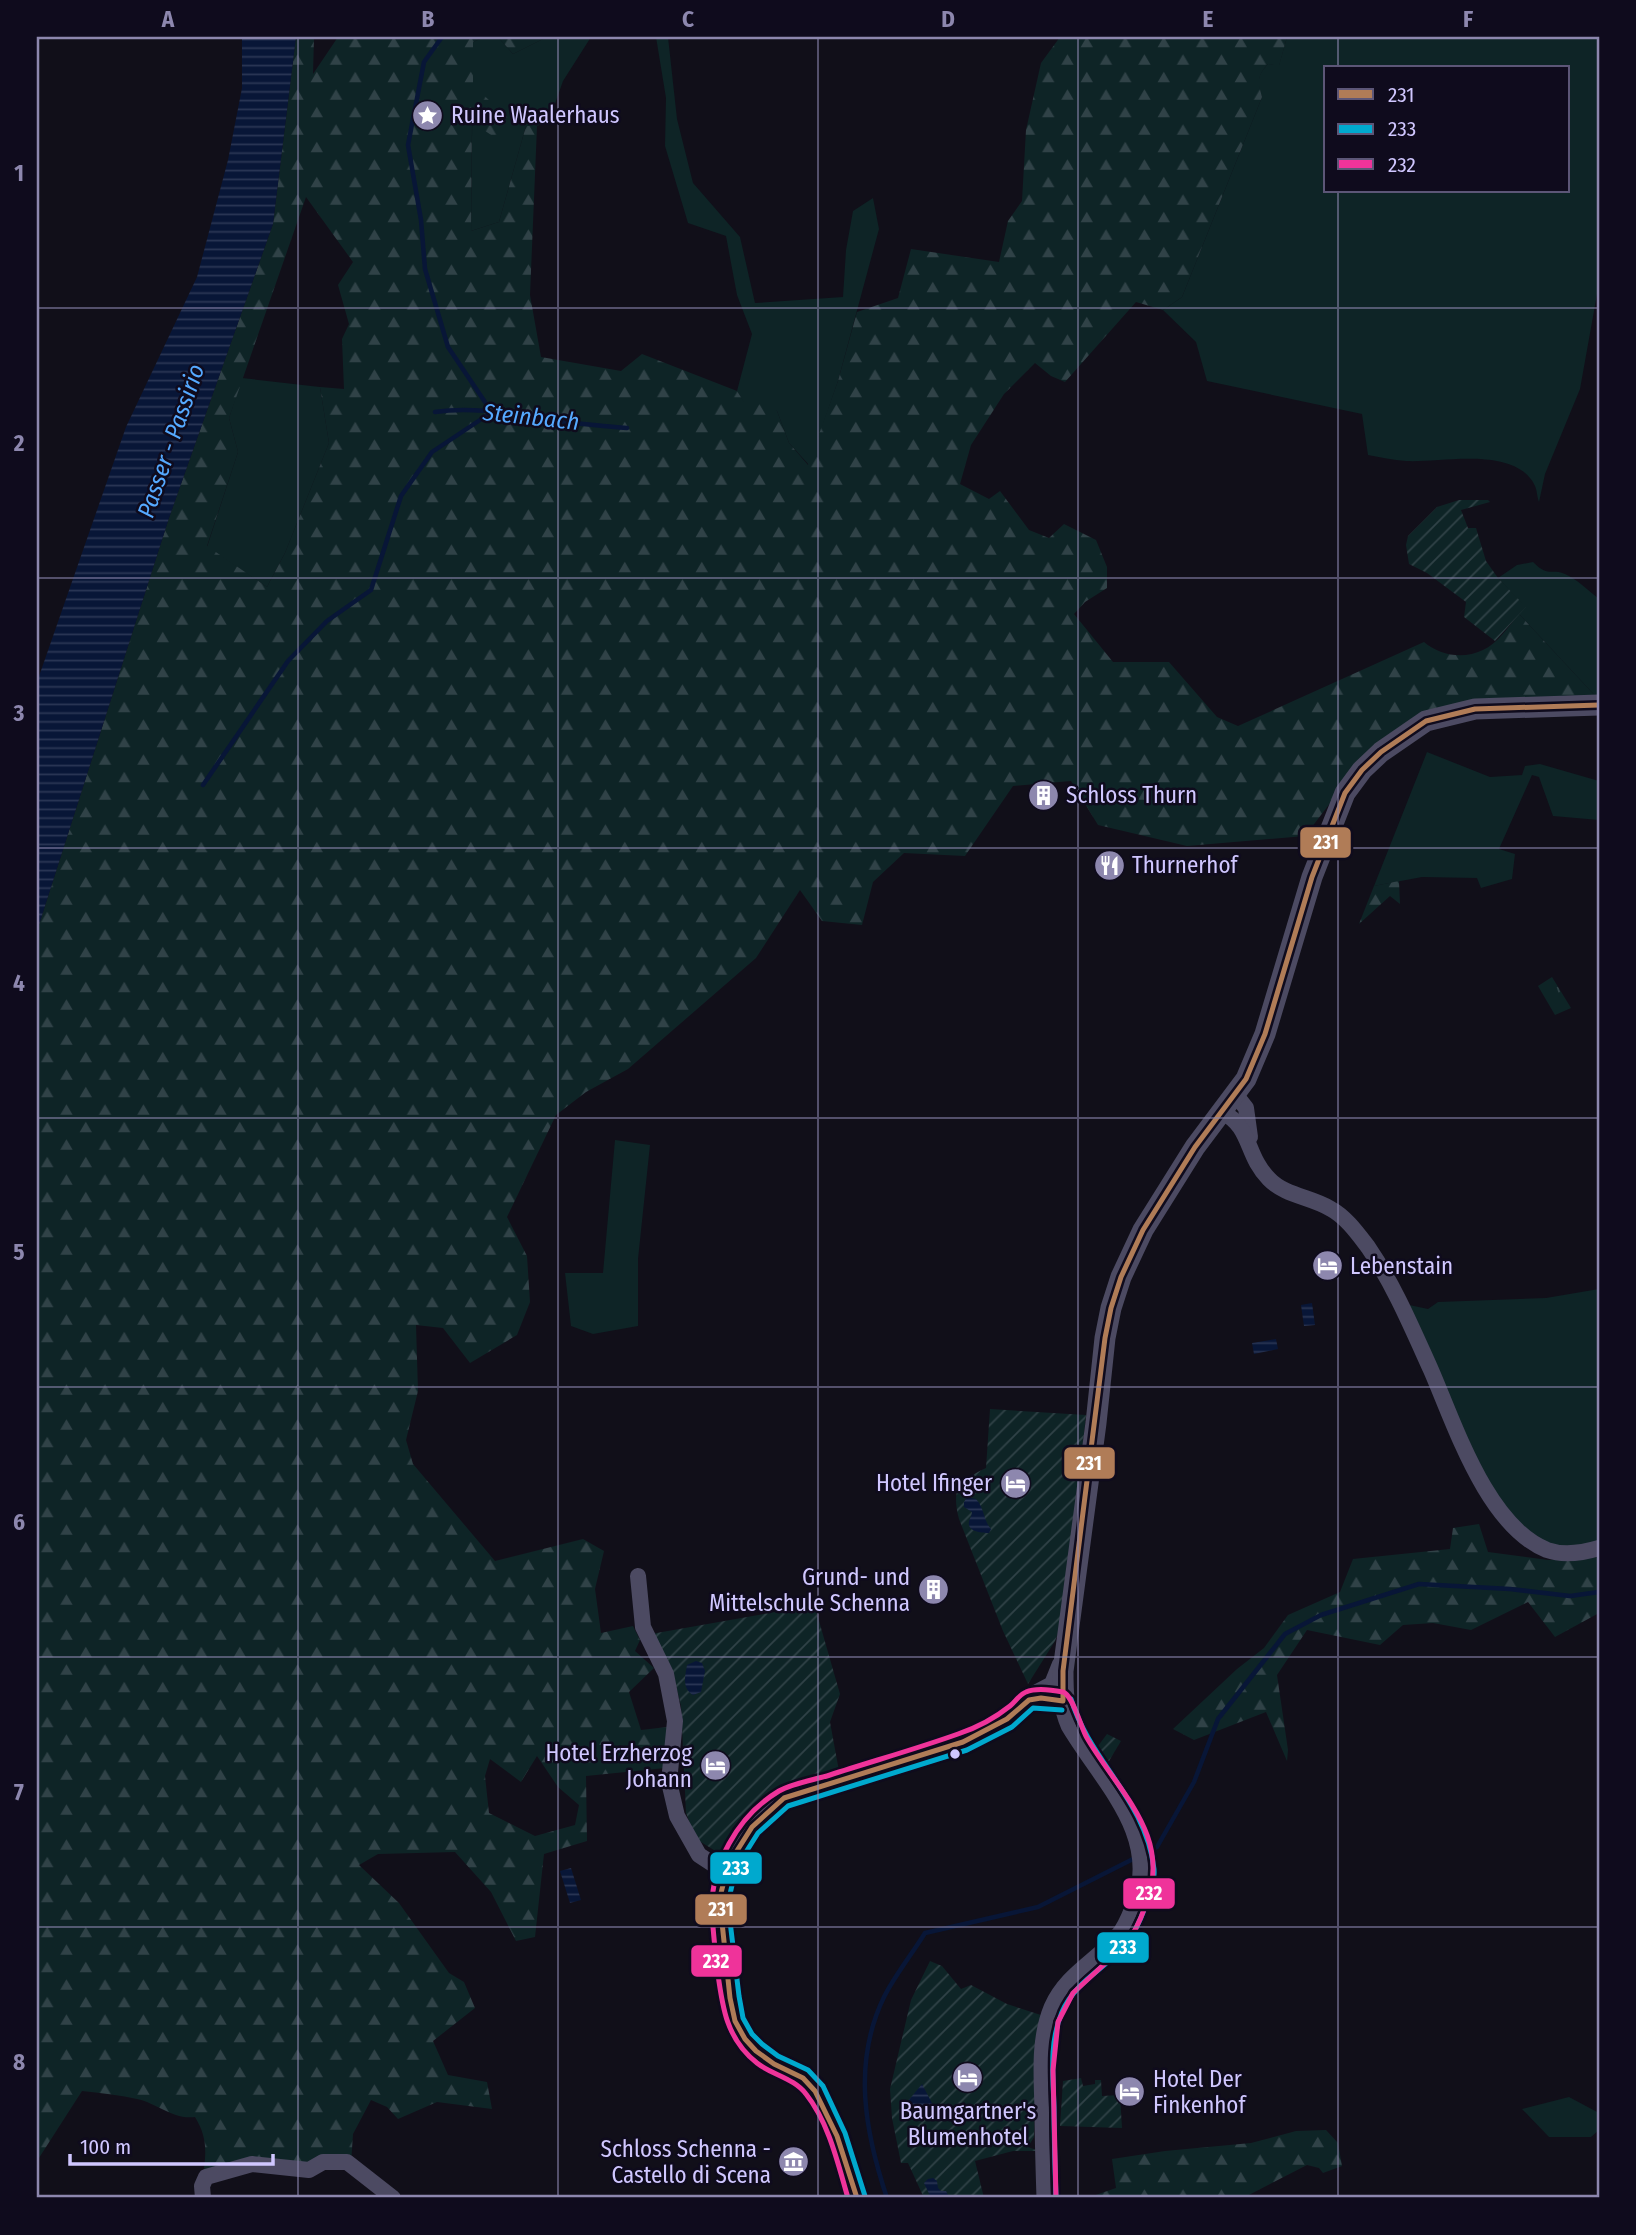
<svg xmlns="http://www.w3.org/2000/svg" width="1636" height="2235" font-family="'Fira Sans Condensed',sans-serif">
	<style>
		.grass { fill: #0e2426; fill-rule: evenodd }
		.forest { fill: url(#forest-firs); fill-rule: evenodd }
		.park { fill: url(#park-tufts) }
		.garden { fill: url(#garden-furrows) }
		.water { fill: url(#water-rules) }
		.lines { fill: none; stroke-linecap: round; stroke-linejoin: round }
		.stream { stroke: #081637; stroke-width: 4.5 }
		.minor { stroke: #4c4a62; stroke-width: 16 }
		.tertiary { stroke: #4c4a62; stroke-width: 21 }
		.bus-1-casing { stroke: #0f0b1d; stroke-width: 10 }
		.bus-2-casing { stroke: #0f0b1d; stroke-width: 10 }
		.bus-3-casing { stroke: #0f0b1d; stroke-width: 10 }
		.bus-1 { stroke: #b07c57; stroke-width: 5 }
		.bus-2 { stroke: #00a9ce; stroke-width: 5 }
		.bus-3 { stroke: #ef339a; stroke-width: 5 }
		.grid { fill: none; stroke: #8d87ae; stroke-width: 2; stroke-opacity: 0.55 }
		.bus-dot { fill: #d0c7ff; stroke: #0f0b1d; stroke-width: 2.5 }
		.labels { text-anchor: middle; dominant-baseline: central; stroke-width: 5; stroke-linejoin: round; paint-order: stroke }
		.poi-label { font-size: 23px; fill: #d0c7ff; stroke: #0f0b1d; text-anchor: start }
		.water-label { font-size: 24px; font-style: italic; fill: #55a9ff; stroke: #0f0b1d }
		.line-badge { stroke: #0f0b1d; stroke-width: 2.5 }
		.badge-label { font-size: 19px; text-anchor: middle; font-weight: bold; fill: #fff }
		.neatline { fill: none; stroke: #8d87ae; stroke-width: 2.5 }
		.grid-label { font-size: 23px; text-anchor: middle; font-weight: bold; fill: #8d87ae }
	</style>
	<defs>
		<pattern id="forest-firs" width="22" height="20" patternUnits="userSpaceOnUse" patternTransform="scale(1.75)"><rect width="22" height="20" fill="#0e2426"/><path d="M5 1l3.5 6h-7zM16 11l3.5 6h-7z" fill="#304247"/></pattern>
		<pattern id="park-tufts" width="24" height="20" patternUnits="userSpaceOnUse" patternTransform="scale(1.75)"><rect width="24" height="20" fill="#0e2426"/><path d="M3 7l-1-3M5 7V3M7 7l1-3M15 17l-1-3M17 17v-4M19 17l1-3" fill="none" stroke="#304247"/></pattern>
		<pattern id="garden-furrows" width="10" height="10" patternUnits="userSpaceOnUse" patternTransform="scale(1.75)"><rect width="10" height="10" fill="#0e2426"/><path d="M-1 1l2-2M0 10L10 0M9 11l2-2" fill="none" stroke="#304247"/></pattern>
		<pattern id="water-rules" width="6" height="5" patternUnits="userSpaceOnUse" patternTransform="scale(1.75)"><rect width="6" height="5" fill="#081637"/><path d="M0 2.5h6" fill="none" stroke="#2b3655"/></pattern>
	</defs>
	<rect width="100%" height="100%" fill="#110f19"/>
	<!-- grass -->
	<g class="grass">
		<path d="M 484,37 L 498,37 L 513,54 L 547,37 L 591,37 L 563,81 L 549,121 L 537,126 L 526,126 L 499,222 L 471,231 L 473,42 Z"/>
		<path d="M 656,37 L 668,37 L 677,119 L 693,183 L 740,237 L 755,303 L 843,297 L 846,250 L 853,211 L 873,198 L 879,229 L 838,381 L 809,465 L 789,443 L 777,411 L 744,403 L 737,391 L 752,334 L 737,295 L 726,236 L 688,223 L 665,146 L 666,98 Z"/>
		<path d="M 1287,37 L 1599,37 L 1599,283 L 1580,389 L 1545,474 L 1539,502 C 1537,497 1537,490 1535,486 C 1516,445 1440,463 1406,461 C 1393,460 1380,457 1368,455 L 1362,414 L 1207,381 L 1196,342 L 1163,310 L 1182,297 L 1262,97 C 1257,83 1257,75 1268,64 L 1279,65 ZM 1326,68 L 1568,68 L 1568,191 L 1326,191 Z"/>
		<path d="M 242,378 L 320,387 L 329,443 L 285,553 L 267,587 L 207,547 L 238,452 L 229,418 Z"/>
		<path d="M 1533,562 C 1549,578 1550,568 1565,574 C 1577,579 1589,591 1599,599 L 1599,700 L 1519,614 L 1525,607 L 1498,578 L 1517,565 Z"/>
		<path d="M 1427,752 L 1490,777 L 1522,775 L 1525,766 L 1540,764 L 1599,781 L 1599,820 L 1553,816 L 1539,777 L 1532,775 L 1499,849 L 1515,854 L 1512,879 L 1481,888 L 1477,878 L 1422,877 L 1374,886 Z"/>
		<path d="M 615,1140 L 650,1145 L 638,1259 L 638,1326 L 593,1334 L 571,1326 L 565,1273 L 603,1273 Z"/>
		<path d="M 1599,1289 L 1599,1548 L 1561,1553 L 1501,1511 L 1400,1303 L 1428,1309 L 1438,1302 L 1546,1298 Z"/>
		<path d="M 1569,2097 L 1599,2113 L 1599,2130 L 1591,2137 L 1549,2137 L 1522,2109 Z"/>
	</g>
	<!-- forest -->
	<g class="forest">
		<path d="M 296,37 L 314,37 L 313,74 L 338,37 L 484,37 L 473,42 L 473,85 L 511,121 L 500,141 L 472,122 L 471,231 L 499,222 L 526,126 L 537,126 L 530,295 L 541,357 L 621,371 L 642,354 L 737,391 L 744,402 L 759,399 L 777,411 L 789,443 L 808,465 L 838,381 L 857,312 L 898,298 L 911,249 L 999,262 L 1008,221 L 1022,201 L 1026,130 L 1041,63 L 1060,37 L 1287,37 L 1279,66 L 1268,64 C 1257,75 1258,83 1262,97 L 1182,297 L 1163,310 L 1136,302 L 1065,382 L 1051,376 L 1035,363 L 1004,394 L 971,445 L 960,484 L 989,499 L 1000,491 L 1029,530 L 1049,538 L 1064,524 L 1096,540 L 1107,567 L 1107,588 L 1085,602 L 1074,614 L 1113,662 L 1169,662 L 1217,717 L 1238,726 L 1424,642 C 1439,655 1463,660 1483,650 C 1497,644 1509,626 1519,614 L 1599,700 L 1434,713 L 1369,752 L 1305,836 L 1187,846 L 1098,825 L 1071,781 L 1013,786 L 965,856 L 904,853 L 873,882 L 862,925 L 822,921 L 800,890 L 756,958 L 628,1069 L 586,1092 L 556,1115 L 507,1217 L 527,1256 L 530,1302 L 517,1335 L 470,1363 L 443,1328 L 416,1325 L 418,1391 L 406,1440 L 413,1464 L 495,1561 L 583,1539 L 604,1551 L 595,1589 L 601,1633 L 633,1626 L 640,1640 L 635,1651 L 654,1668 L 629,1692 L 641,1730 L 667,1727 L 665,1768 L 586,1776 L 587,1841 L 544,1854 L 535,1937 L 516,1941 L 491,1892 L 455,1852 L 378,1854 L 359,1865 L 399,1903 L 449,1973 L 464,1982 L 475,2008 L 433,2041 L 448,2075 L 487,2082 L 492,2109 L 437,2102 L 398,2119 L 387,2107 L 371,2100 L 353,2134 L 351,2164 L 272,2164 L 202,2186 C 205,2158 210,2141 195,2117 C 173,2120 157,2103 137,2099 C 119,2095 100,2093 82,2091 L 37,2161 L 37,931 L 169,518 L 273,224 ZM 306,197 L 353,262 L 338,285 L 349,324 L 342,339 L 344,389 L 320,387 L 329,443 L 285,553 L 267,587 L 207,546 L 238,452 L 229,418 ZM 537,1756 L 558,1787 L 579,1805 L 575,1825 L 535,1836 L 489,1813 L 485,1776 L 490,1759 L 521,1782 Z"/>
		<path d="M 498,37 L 547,37 L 513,54 Z"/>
		<path d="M 1399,881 L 1400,904 L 1390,896 L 1359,924 L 1374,886 Z"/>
		<path d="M 1479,1524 L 1488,1552 L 1548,1560 L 1599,1557 L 1599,1613 L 1555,1637 L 1528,1602 L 1471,1630 L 1433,1623 L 1403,1625 L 1380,1645 L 1307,1630 L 1277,1675 L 1288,1750 L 1287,1761 L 1266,1712 L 1194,1740 L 1173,1729 L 1237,1669 L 1264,1648 L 1288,1615 L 1340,1592 L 1353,1559 L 1450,1549 L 1453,1528 Z"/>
		<path d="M 1326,2130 L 1338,2143 L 1342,2166 L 1323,2173 L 1319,2168 L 1307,2165 L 1243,2198 L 1087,2198 L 1116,2188 L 1112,2159 L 1165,2151 L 1251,2143 L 1296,2131 Z"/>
	</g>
	<!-- park -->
	<path class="park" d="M 1552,977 L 1571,1008 L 1555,1015 L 1538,986 Z"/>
	<!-- garden -->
	<g class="garden">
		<path d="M 1459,500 L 1488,500 L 1490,502 L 1461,510 L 1468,528 L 1476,528 L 1486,561 L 1498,578 L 1526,607 L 1495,641 L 1464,617 L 1466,602 L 1427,573 L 1409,564 L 1406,545 L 1408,536 L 1437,507 Z"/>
		<path d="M 990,1409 L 1086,1415 L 1064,1618 L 1055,1641 L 1028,1684 L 1003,1631 L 959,1519 C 951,1488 959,1481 986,1468 Z"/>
		<path d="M 813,1600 L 840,1694 L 830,1722 L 839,1771 L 783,1789 L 759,1809 L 722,1855 L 696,1839 L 686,1813 L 681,1706 L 676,1686 L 651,1634 L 803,1607 Z"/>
		<path d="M 1107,1734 L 1121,1741 L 1106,1766 L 1095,1750 Z"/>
		<path d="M 930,1961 L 942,1966 L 961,1989 L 971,1985 L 1007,2004 L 1044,2016 L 1036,2069 L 1034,2137 L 1028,2147 L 1039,2151 L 1013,2151 L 975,2161 L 984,2198 L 924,2198 L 908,2163 L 901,2163 L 892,2118 L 890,2089 L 911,2000 Z"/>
		<path d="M 1081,2078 L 1083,2086 L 1095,2084 L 1095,2080 L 1101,2080 L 1102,2096 L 1120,2095 L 1122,2128 L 1060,2126 L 1063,2081 Z"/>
	</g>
	<!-- water -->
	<g class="water">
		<path d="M 242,37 L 296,37 L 273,224 L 169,518 L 37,931 L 37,682 L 126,427 L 197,277 L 228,160 L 242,88 Z"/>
		<path d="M 1312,1303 L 1315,1325 L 1304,1326 L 1301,1305 Z"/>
		<path d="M 1276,1339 L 1278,1349 L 1254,1354 L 1252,1343 Z"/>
		<path d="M 967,1497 L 976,1499 C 985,1509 983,1520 991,1529 L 989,1533 C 983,1533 967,1532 969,1522 C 969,1519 972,1516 972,1512 L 964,1507 L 964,1502 Z"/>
		<path d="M 696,1661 L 702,1663 L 705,1671 L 701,1692 L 693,1695 C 682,1688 685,1677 687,1665 Z"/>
		<path d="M 571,1868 L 581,1900 L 570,1903 L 560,1871 Z"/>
		<path d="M 922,2084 L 934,2107 L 929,2109 L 931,2113 C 919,2118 909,2121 899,2112 Z"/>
		<path d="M 933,2178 L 937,2181 L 938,2188 L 941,2191 L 946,2191 L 948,2195 L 946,2198 L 931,2198 L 924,2183 L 928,2179 Z"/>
	</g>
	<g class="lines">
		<!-- stream -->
		<g class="stream">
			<path d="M 442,37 L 424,62 L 408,145 L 421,220 L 425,269 L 448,347 L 485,402"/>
			<path d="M 435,412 C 473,406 509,414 547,420 C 574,423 601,426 627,428"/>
			<path d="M 203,785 L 288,661 L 327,621 L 371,590 L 401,496 L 432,452 L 486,416"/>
			<path d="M 1149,1851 L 1157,1847 L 1194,1782 L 1218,1719 L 1285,1634 L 1321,1615 L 1419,1584 L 1510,1589 L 1570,1596 L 1599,1592"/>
			<path d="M 887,2198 C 865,2132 852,2063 884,1997 C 895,1975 912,1954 925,1933 L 1038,1907 L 1135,1858"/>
		</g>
		<!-- minor -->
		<g class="minor">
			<path d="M 1235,1094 L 1246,1108 L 1250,1137"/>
			<path d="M 1222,1112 C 1252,1127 1245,1155 1269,1179 C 1285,1196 1312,1197 1331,1209 C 1346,1217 1358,1234 1368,1247 C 1394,1285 1412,1328 1431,1370 C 1455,1425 1487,1526 1547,1550 C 1564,1556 1582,1553 1599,1548"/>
			<path d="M 638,1576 L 643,1627 L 666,1674 L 675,1721 L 669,1782 L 677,1816 L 699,1855 L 725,1872"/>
			<path d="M 203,2198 L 202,2186 L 206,2177 L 252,2164 L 309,2170 L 323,2162 L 347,2162 L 393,2198"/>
			<path d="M 857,2198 C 848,2167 830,2103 807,2081 C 797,2071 785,2070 774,2064 C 762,2057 749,2046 742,2035 C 730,2018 730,1994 727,1974 C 724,1948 719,1919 721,1893 C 724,1855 754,1819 784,1798 L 963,1742 L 988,1731 L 1020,1709 L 1035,1693 L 1052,1684 L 1060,1664"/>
		</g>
		<!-- tertiary -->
		<path class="tertiary" d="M 1047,2198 C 1046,2168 1045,2138 1045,2108 C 1044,2075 1041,2039 1054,2008 C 1068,1976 1098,1963 1119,1938 C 1127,1930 1132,1916 1136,1906 C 1164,1834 1104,1781 1071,1725 C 1063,1707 1063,1690 1063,1671 L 1096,1423 L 1105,1338 L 1111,1308 L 1121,1277 L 1143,1230 L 1195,1147 L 1246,1079 L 1265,1034 L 1312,877 L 1345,793 L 1362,770 L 1381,752 L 1426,721 L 1475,709 L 1599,705"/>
		<defs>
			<path id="bus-1" d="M 857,2198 L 837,2136 L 815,2091 L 803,2078 L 774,2064 L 756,2051 L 745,2039 L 735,2021 L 730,1998 L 721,1913 L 721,1893 L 728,1865 L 752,1827 L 784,1798 L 963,1742 L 1007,1719 L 1029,1700 L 1041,1698 L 1063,1701 L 1063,1671 L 1105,1338 L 1111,1308 L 1121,1277 L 1143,1230 L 1195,1147 L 1246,1079 L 1265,1034 L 1312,877 L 1345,793 L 1362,770 L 1381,752 L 1426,721 L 1475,709 L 1599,705"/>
			<g id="bus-2">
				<path d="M 865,2196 L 845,2133 L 823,2086 L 808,2070 L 778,2056 L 762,2044 L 752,2034 L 743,2018 L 739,1996 L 729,1913 L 730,1894 L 736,1868 L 758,1833 L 788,1806 L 967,1750 L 1012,1727 L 1033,1708 L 1062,1710"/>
				<path d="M 1056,2198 C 1055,2168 1054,2137 1054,2107 C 1053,2076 1049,2042 1062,2012 C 1075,1981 1107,1968 1127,1943 C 1136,1932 1141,1918 1146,1905 C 1151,1894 1155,1882 1154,1869 C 1146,1800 1090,1762 1071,1699"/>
			</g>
			<path id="bus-3" d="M 848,2198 C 838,2164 829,2123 806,2094 C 794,2078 772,2075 757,2063 C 725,2038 722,2004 717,1967 C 715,1949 713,1931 712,1913 C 710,1866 737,1816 779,1791 C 793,1783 814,1780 830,1775 C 873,1761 916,1749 958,1734 C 976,1728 995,1718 1010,1706 C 1015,1702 1020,1694 1026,1692 C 1037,1687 1053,1690 1063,1692 C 1073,1695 1081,1728 1087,1738 C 1119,1793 1174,1837 1145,1907 C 1140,1921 1134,1934 1125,1945 L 1073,1993 L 1058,2022 L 1053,2070 L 1056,2198"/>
		</defs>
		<!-- bus-1 casing -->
		<use href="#bus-1" class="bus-1-casing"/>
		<!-- bus-2 casing -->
		<use href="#bus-2" class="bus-2-casing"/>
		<!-- bus-3 casing -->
		<use href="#bus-3" class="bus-3-casing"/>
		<!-- bus-1 -->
		<use href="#bus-1" class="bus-1"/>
		<!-- bus-2 -->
		<use href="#bus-2" class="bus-2"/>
		<!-- bus-3 -->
		<use href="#bus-3" class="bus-3"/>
	</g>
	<!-- grid -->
	<path class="grid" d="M 298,37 L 298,2198M 558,37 L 558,2198M 818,37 L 818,2198M 1078,37 L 1078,2198M 1338,37 L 1338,68M 1338,191 L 1338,2198M 37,308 L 1599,308M 37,578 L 1599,578M 37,848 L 1599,848M 37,1118 L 1599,1118M 37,1387 L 1599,1387M 37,1657 L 1599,1657M 37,1927 L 1599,1927"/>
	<!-- icons -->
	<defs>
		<symbol id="sight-disc" viewBox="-11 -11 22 22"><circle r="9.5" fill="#8d87ae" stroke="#0f0b1d"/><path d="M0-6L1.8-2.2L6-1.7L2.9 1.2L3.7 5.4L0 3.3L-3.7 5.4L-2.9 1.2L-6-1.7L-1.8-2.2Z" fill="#fff"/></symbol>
		<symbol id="building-disc" viewBox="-11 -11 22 22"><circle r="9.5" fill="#8d87ae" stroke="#0f0b1d"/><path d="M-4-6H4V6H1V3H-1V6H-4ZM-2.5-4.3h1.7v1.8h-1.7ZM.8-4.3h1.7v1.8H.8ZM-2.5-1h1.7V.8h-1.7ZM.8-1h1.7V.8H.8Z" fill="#fff"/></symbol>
		<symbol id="restaurant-disc" viewBox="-11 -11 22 22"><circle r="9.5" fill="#8d87ae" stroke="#0f0b1d"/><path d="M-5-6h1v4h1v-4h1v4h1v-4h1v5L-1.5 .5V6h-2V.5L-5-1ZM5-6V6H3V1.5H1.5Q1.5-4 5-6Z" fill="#fff"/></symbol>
		<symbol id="hotel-disc" viewBox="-11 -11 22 22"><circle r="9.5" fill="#8d87ae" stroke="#0f0b1d"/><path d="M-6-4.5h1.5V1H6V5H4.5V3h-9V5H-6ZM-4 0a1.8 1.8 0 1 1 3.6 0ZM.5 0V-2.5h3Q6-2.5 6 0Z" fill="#fff"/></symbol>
		<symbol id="museum-disc" viewBox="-11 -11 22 22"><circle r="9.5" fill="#8d87ae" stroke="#0f0b1d"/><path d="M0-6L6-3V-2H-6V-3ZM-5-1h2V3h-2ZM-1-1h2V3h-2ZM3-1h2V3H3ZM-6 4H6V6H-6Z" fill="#fff"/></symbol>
	</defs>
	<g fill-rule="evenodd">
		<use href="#sight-disc" x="410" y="98" width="35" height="35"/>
		<use href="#building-disc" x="1026" y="778" width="35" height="35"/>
		<use href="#restaurant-disc" x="1092" y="848" width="35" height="35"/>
		<use href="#hotel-disc" x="1310" y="1248" width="35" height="35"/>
		<use href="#hotel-disc" x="998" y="1466" width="35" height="35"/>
		<use href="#building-disc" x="916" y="1572" width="35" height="35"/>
		<use href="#hotel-disc" x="698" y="1748" width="35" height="35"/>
		<use href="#hotel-disc" x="950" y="2060" width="35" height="35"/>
		<use href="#hotel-disc" x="1112" y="2074" width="35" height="35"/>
		<use href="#museum-disc" x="776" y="2144" width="35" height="35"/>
	</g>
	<!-- markers -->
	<circle class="bus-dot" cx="955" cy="1754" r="6"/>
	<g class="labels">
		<!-- poi labels -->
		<g class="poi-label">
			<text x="451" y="115">Ruine Waalerhaus</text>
			<text x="1066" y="795">Schloss Thurn</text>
			<text x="1132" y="865">Thurnerhof</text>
			<text x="1350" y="1266">Lebenstain</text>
			<text x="992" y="1483" text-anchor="end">Hotel Ifinger</text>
			<text x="910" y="1577" text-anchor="end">Grund- und<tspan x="910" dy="26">Mittelschule Schenna</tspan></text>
			<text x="692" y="1753" text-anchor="end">Hotel Erzherzog<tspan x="692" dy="26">Johann</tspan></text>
			<text x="1153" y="2079">Hotel Der<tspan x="1153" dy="26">Finkenhof</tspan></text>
			<text x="968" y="2111" text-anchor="middle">Baumgartner's<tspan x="968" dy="26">Blumenhotel</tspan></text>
			<text x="771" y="2149" text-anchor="end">Schloss Schenna -<tspan x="771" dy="26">Castello di Scena</tspan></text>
		</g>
		<!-- water labels -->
		<g class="water-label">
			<text transform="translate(531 417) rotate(6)">Steinbach</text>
			<text transform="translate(171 441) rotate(-71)">Passer - Passirio</text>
		</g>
	</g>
	<g class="line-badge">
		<rect x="1299" y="826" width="53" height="33" rx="7" fill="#b07c57"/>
		<rect x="1063" y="1446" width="53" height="34" rx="7" fill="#b07c57"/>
		<rect x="709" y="1851" width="54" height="34" rx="7" fill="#00a9ce"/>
		<rect x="1122" y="1877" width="54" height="33" rx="7" fill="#ef339a"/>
		<rect x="694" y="1893" width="54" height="33" rx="7" fill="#b07c57"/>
		<rect x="1096" y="1931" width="54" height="33" rx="7" fill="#00a9ce"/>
		<rect x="690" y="1944" width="53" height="34" rx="7" fill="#ef339a"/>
	</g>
	<g class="badge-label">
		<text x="1326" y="849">231</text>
		<text x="1089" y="1470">231</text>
		<text x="736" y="1875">233</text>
		<text x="1149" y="1900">232</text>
		<text x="721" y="1916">231</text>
		<text x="1123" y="1954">233</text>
		<text x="716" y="1968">232</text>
	</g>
	<!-- border -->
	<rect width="1636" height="2235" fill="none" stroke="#0f0b1d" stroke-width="77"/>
	<!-- legend -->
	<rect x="1324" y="66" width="245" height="126" fill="#0f0b1d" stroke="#5c5677" stroke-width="2"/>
	<rect x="1338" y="89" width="35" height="10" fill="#b07c57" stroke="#5c5677" stroke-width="2"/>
	<text x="1388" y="102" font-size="21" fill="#d0c7ff">231</text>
	<rect x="1338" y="124" width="35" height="10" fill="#00a9ce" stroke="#5c5677" stroke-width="2"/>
	<text x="1388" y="136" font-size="21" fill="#d0c7ff">233</text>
	<rect x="1338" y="159" width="35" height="10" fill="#ef339a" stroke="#5c5677" stroke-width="2"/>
	<text x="1388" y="172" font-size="21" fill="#d0c7ff">232</text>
	<!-- scale -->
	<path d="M70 2154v10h203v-10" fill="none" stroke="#d0c7ff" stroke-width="3.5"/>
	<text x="80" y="2154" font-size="21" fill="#d0c7ff" stroke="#0f0b1d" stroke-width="5" paint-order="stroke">100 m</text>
	<rect x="38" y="38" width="1560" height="2158" class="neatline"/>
	<g class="grid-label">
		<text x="168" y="27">A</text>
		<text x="428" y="27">B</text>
		<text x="688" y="27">C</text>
		<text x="948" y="27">D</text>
		<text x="1208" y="27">E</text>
		<text x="1468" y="27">F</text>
		<text x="19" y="181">1</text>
		<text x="19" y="451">2</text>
		<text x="19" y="721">3</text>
		<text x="19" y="991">4</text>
		<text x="19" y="1260">5</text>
		<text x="19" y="1530">6</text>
		<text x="19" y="1800">7</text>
		<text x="19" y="2070">8</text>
	</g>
</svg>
